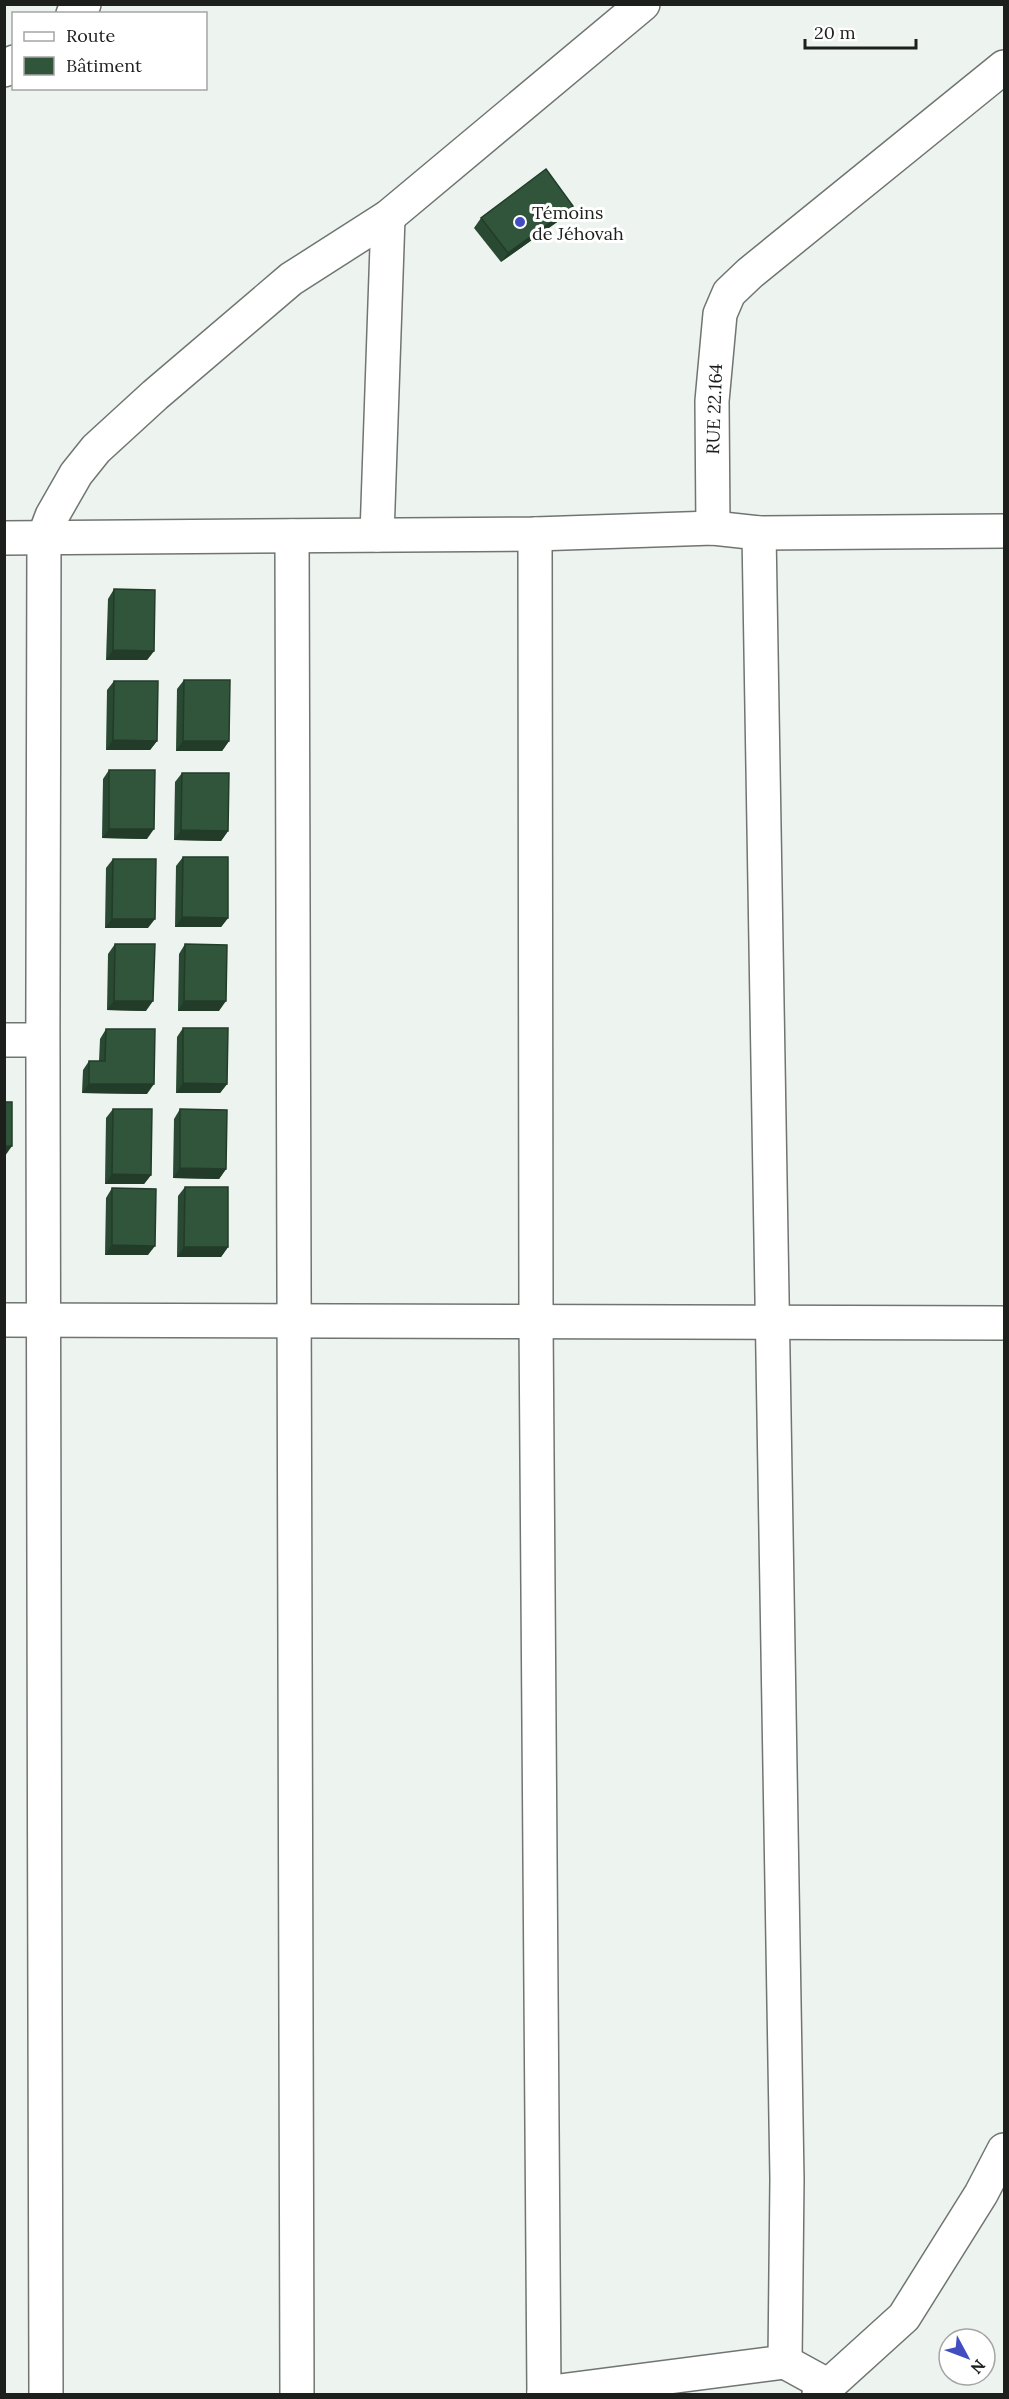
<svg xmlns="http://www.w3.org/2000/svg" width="1009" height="2399" font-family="Lora,serif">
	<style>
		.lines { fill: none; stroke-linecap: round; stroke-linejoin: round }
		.street-casing { stroke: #707571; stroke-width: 36 }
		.secondary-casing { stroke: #707571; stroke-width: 36 }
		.street { stroke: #fff; stroke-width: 33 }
		.secondary { stroke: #fff; stroke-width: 33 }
		.wall { fill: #294933 }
		.shaded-wall { fill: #223c29 }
		.building { fill: #30553b; stroke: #223c29; stroke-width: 1.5 }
		.poi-dot { fill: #414dc1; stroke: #fff; stroke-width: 2 }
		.labels { text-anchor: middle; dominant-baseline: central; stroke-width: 6; stroke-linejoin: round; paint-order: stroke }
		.poi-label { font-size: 18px; fill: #1d1f1d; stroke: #fff; text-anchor: start }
		.street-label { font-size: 18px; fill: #1d1f1d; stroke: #fff }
	</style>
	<rect width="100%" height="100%" fill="#edf3ee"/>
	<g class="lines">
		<defs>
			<g id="street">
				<path d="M 713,528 L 712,401 L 720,314 L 729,293 L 750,273 L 1004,67"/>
				<path d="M 759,533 L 787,2179 L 785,2362"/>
				<path d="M 535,534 L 536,1322 L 544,2394"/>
				<path d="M 377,535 L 388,217"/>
				<path d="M 292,536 L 297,2394"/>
				<path d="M 4,538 L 535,534 L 713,528 L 759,533 L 1004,531"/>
				<path d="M 4,1040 L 41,1040"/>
				<path d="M 4,1320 L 1004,1323"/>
				<path d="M 544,2393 L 785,2362 L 827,2385"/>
				<path d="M 46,2394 C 45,1775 41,1156 44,537 L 52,516 L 76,474 L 96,449 L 155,395 L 291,279 L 388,217 L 643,4"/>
				<path d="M 819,2394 L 904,2317 L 981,2194 L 1004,2150"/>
			</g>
			<g id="secondary">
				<path d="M 73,14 L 84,4"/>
				<path d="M 4,70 L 14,62"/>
			</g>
		</defs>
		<!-- street casing -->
		<use href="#street" class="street-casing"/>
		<!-- secondary casing -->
		<use href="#secondary" class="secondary-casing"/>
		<!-- street -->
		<use href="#street" class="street"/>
		<!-- secondary -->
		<use href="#secondary" class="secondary"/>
	</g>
	<!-- wall -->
	<g class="wall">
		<path d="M 573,206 L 567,215 L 501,262 L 474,228 L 481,218 Z"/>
		<path d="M 114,589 L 154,651 L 147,660 L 106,660 L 108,599 Z"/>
		<path d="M 184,680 L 229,741 L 222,751 L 176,751 L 177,689 Z"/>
		<path d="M 114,681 L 157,741 L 150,750 L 106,750 L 107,690 Z"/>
		<path d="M 109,770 L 147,839 L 102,838 L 103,779 Z"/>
		<path d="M 182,773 L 228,831 L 221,841 L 174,840 L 175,782 Z"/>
		<path d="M 183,857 L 228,918 L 221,927 L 175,927 L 176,866 Z"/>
		<path d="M 113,859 L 148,928 L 105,928 L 106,868 Z"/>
		<path d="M 115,944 L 146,1011 L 107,1010 L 108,954 Z"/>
		<path d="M 185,944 L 219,1011 L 178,1011 L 179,954 Z"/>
		<path d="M 183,1028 L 227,1084 L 220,1093 L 176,1093 L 177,1037 Z"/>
		<path d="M 106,1029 L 147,1094 L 82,1093 L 83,1070 L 89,1061 L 99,1061 L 100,1039 Z"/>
		<path d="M 113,1109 L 151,1175 L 144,1184 L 105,1184 L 106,1118 Z"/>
		<path d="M 180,1109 L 226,1169 L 219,1179 L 173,1178 L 174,1119 Z"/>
		<path d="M 185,1187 L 228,1247 L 221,1257 L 177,1257 L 178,1196 Z"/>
		<path d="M 112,1188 L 148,1255 L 105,1255 L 106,1198 Z"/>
	</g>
	<!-- shaded-wall -->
	<g class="shaded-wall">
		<path d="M 573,206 L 567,215 L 501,262 L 508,253 Z"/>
		<path d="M 113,650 L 154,651 L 147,660 L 106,660 Z"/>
		<path d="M 113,740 L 157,741 L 150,750 L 106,750 Z"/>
		<path d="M 183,741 L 229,741 L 222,751 L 176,751 Z"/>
		<path d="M 109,829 L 154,829 L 147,839 L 102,838 Z"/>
		<path d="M 181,830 L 228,831 L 221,841 L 174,840 Z"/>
		<path d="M 182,917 L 228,918 L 221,927 L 175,927 Z"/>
		<path d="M 112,919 L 155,919 L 148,928 L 105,928 Z"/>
		<path d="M 114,1001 L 153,1001 L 146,1011 L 107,1010 Z"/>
		<path d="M 184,1001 L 226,1001 L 219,1011 L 178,1011 Z"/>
		<path d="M 183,1083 L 227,1084 L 220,1093 L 176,1093 Z"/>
		<path d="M 89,1084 L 154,1084 L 147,1094 L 82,1093 Z"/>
		<path d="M 4,1146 L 12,1146 L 5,1156 Z"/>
		<path d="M 180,1168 L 226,1169 L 219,1179 L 173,1178 Z"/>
		<path d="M 112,1174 L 151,1175 L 144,1184 L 105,1184 Z"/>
		<path d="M 112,1245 L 155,1246 L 148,1255 L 105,1255 Z"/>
		<path d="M 184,1247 L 228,1247 L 221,1257 L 177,1257 Z"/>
	</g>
	<!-- building -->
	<g class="building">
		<path d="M 546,169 L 573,206 L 508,253 L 481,218 Z"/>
		<path d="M 114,589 L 155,590 L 154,651 L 113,650 Z"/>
		<path d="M 184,680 L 230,680 L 229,741 L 183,741 Z"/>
		<path d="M 114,681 L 158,681 L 157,741 L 113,740 Z"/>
		<path d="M 109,770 L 155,770 L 154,829 L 109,829 Z"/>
		<path d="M 182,773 L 229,773 L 228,831 L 181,830 Z"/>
		<path d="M 183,857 L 228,857 L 228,918 L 182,917 Z"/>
		<path d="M 113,859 L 156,859 L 155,919 L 112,919 Z"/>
		<path d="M 115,944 L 155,944 L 153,1001 L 114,1001 Z"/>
		<path d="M 185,944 L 227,945 L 226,1001 L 184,1001 Z"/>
		<path d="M 183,1028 L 228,1028 L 227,1084 L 183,1083 Z"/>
		<path d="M 106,1029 L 155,1029 L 154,1084 L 89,1084 L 89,1061 L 105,1061 Z"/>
		<rect x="4" y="1102" width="8" height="44"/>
		<path d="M 113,1109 L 152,1109 L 151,1175 L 112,1174 Z"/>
		<path d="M 180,1109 L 227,1110 L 226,1169 L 180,1168 Z"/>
		<path d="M 185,1187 L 228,1187 L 228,1247 L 184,1247 Z"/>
		<path d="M 112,1188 L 156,1189 L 155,1246 L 112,1245 Z"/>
	</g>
	<!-- markers -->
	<circle class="poi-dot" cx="520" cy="222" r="6"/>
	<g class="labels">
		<!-- poi labels -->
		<g class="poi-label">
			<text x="532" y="212">Témoins<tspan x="532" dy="21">de Jéhovah</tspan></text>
		</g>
		<!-- street labels -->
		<g class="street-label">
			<text transform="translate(714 409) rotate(-88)">RUE 22.164</text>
		</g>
	</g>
	<!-- border -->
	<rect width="1009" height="2399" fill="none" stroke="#1d1f1d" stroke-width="12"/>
	<!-- legend -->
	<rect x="12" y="12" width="195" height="78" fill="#ffffff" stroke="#a5a5a5" stroke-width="1.5"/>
	<rect x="24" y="32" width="30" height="9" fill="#ffffff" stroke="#a5a5a5" stroke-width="1.5"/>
	<text x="66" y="42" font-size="18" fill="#1d1f1d">Route</text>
	<rect x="24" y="57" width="30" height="18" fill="#30553b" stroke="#a5a5a5" stroke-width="1.5"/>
	<text x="66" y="72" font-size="18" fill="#1d1f1d">Bâtiment</text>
	<!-- north arrow -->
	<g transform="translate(967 2357) rotate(131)"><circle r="28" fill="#ffffff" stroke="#a5a5a5" stroke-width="1.5"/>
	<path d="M0-4.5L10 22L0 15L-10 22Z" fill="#414dc1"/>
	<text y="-9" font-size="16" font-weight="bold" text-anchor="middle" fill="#1d1f1d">N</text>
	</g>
	<!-- scale -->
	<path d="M805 39v9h111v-9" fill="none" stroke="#1d1f1d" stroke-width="3"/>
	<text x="814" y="39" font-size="18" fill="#1d1f1d" stroke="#ffffff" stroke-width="4.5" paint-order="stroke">20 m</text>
</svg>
